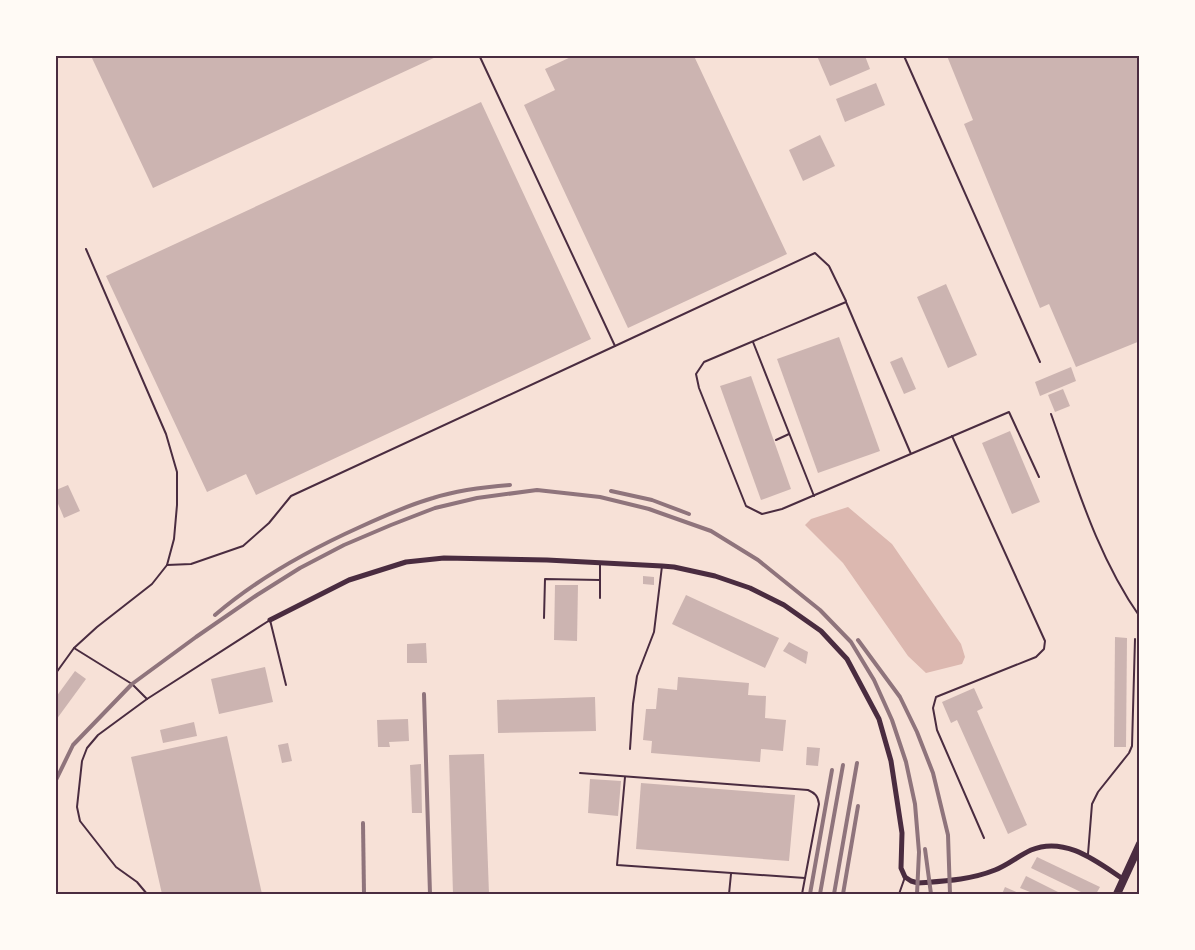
<svg xmlns="http://www.w3.org/2000/svg" width="1195" height="950" font-family="'Noto Sans',sans-serif">
	<style>
		.water { fill: #dcb8b0 }
		.building { fill: #ccb4b1 }
		.lines { fill: none; stroke-linecap: round; stroke-linejoin: round }
		.service { stroke: #4a2c40; stroke-width: 2 }
		.minor { stroke: #4a2c40; stroke-width: 5 }
		.primary { stroke: #4a2c40; stroke-width: 8 }
		.rail { stroke: #8f747c; stroke-width: 4 }
		.neatline { fill: none; stroke: #4a2c40; stroke-width: 2 }
	</style>
	<rect width="100%" height="100%" fill="#f7e1d7"/>
	<!-- water -->
	<path class="water" d="M 848,507 L 892,544 L 961,644 L 965,657 L 962,664 L 926,673 L 908,656 L 843,563 L 805,525 L 811,519 Z"/>
	<!-- building -->
	<g class="building">
		<path d="M 91,56 L 438,56 L 153,188 Z"/>
		<path d="M 573,56 L 694,56 L 787,254 L 628,328 L 524,105 L 555,90 L 545,69 Z"/>
		<path d="M 817,56 L 865,56 L 870,69 L 830,86 Z"/>
		<path d="M 947,56 L 1140,56 L 1140,341 L 1076,367 L 1049,304 L 1040,308 L 964,124 L 973,120 Z"/>
		<path d="M 876,83 L 885,105 L 845,122 L 836,99 Z"/>
		<path d="M 481,102 L 591,339 L 256,495 L 246,474 L 207,492 L 106,276 Z"/>
		<path d="M 820,135 L 835,166 L 803,181 L 789,150 Z"/>
		<path d="M 946,284 L 977,355 L 948,368 L 917,297 Z"/>
		<path d="M 839,337 L 880,451 L 818,473 L 777,359 Z"/>
		<path d="M 902,357 L 916,389 L 904,394 L 890,362 Z"/>
		<path d="M 1071,367 L 1076,381 L 1040,396 L 1035,382 Z"/>
		<path d="M 751,376 L 791,489 L 761,500 L 720,386 Z"/>
		<path d="M 1063,389 L 1070,406 L 1055,412 L 1048,395 Z"/>
		<path d="M 1010,431 L 1040,502 L 1012,514 L 982,443 Z"/>
		<path d="M 68,485 L 80,511 L 64,518 L 56,499 L 56,490 Z"/>
		<path d="M 643,576 L 654,577 L 654,585 L 643,584 Z"/>
		<path d="M 555,585 L 578,585 L 577,641 L 554,640 Z"/>
		<path d="M 686,595 L 779,638 L 765,668 L 672,624 Z"/>
		<path d="M 1115,637 L 1127,638 L 1126,747 L 1114,747 Z"/>
		<path d="M 789,642 L 808,652 L 806,664 L 783,651 Z"/>
		<path d="M 426,643 L 427,663 L 407,663 L 407,644 Z"/>
		<path d="M 265,667 L 273,702 L 219,714 L 211,679 Z"/>
		<path d="M 75,671 L 86,679 L 56,720 L 56,697 Z"/>
		<path d="M 678,677 L 749,683 L 748,695 L 766,696 L 765,718 L 786,720 L 783,751 L 761,749 L 760,762 L 651,753 L 652,741 L 643,740 L 646,709 L 656,709 L 658,688 L 677,690 Z"/>
		<path d="M 974,688 L 983,708 L 977,711 L 1027,825 L 1008,834 L 957,720 L 951,723 L 942,702 Z"/>
		<path d="M 595,697 L 596,731 L 498,733 L 497,700 Z"/>
		<path d="M 408,719 L 409,741 L 389,742 L 390,747 L 378,747 L 377,720 Z"/>
		<path d="M 194,722 L 197,736 L 163,743 L 160,730 Z"/>
		<path d="M 227,736 L 262,894 L 162,894 L 131,757 Z"/>
		<path d="M 288,743 L 292,761 L 282,763 L 278,745 Z"/>
		<path d="M 807,747 L 820,748 L 818,766 L 806,765 Z"/>
		<path d="M 484,754 L 489,894 L 453,894 L 449,755 Z"/>
		<path d="M 421,764 L 422,813 L 412,813 L 410,765 Z"/>
		<path d="M 590,779 L 621,781 L 618,816 L 588,813 Z"/>
		<path d="M 641,783 L 795,795 L 789,861 L 636,849 Z"/>
		<path d="M 1037,857 L 1100,887 L 1096,894 L 1085,894 L 1031,868 Z"/>
		<path d="M 1026,876 L 1062,894 L 1035,894 L 1020,888 Z"/>
		<path d="M 1005,887 L 1021,894 L 1002,894 Z"/>
	</g>
	<g class="lines">
		<!-- service -->
		<g class="service">
			<path d="M 904,56 L 1040,362"/>
			<path d="M 753,342 L 814,496"/>
			<path d="M 615,346 L 815,253 L 829,266 L 846,301"/>
			<path d="M 1051,414 C 1076,483 1097,556 1140,617"/>
			<path d="M 952,436 L 1045,641 L 1044,649 L 1036,657 L 936,697 L 933,708 L 937,730 L 984,838"/>
			<path d="M 776,440 L 789,434"/>
			<path d="M 911,454 L 846,302 L 704,362 L 696,374 L 699,388 L 746,506 L 762,514 L 782,509 L 1009,412 L 1039,477"/>
			<path d="M 167,565 L 191,564 L 243,546 L 269,523 L 291,496 L 615,346 L 480,57 L 483,56"/>
			<path d="M 600,598 L 600,565"/>
			<path d="M 544,618 L 545,579 L 600,580"/>
			<path d="M 74,648 L 132,684 L 147,699"/>
			<path d="M 56,673 L 74,648 L 97,627 L 152,584 L 167,565 L 174,539 L 177,505 L 177,472 L 166,434 L 86,249"/>
			<path d="M 630,749 L 633,704 L 637,676 L 654,632 L 662,566"/>
			<path d="M 580,773 L 808,790 C 815,793 818,796 819,804 L 802,894"/>
			<path d="M 625,777 L 617,865 L 805,878"/>
			<path d="M 1088,854 L 1092,804 L 1098,792 L 1129,753 L 1132,746 L 1135,639"/>
			<path d="M 147,894 L 137,882 L 116,867 L 80,821 L 77,807 L 82,761 L 87,748 L 98,735 L 147,699 L 270,620 L 286,685"/>
			<path d="M 729,894 L 731,874"/>
			<path d="M 899,894 L 905,877"/>
		</g>
		<!-- minor -->
		<path class="minor" d="M 270,620 L 349,580 L 406,562 L 444,558 L 547,560 L 662,566 L 674,567 L 715,576 L 750,588 L 784,605 L 821,631 L 847,659 L 879,719 L 891,761 L 902,833 L 901,868 L 905,877 L 911,881 L 918,883 C 944,881 970,880 995,870 C 1008,865 1018,856 1031,850 C 1065,836 1096,861 1123,879"/>
		<!-- primary -->
		<path class="primary" d="M 1117,894 L 1140,844"/>
		<!-- rail -->
		<g class="rail">
			<path d="M 611,491 L 652,500 L 689,514"/>
			<path d="M 215,615 C 258,578 309,550 360,527 C 384,516 408,505 433,498 C 458,490 484,487 510,485"/>
			<path d="M 858,640 L 900,697 L 917,732 L 933,773 L 948,835 L 950,894"/>
			<path d="M 424,694 L 430,894"/>
			<path d="M 56,780 L 73,745 L 132,684 L 196,637 L 257,595 L 300,568 L 344,545 L 391,525 L 435,508 L 477,498 L 537,490 L 600,497 L 649,509 L 711,531 L 758,560 L 820,610 L 851,642 L 874,680 L 892,720 L 906,762 L 915,804 L 919,852 L 917,894"/>
			<path d="M 363,823 L 364,894"/>
			<path d="M 925,849 L 931,894"/>
			<path d="M 810,894 L 832,770"/>
			<path d="M 820,894 L 843,765"/>
			<path d="M 834,894 L 857,763"/>
			<path d="M 843,894 L 858,806"/>
		</g>
	</g>
	<!-- border -->
	<rect width="1195" height="950" fill="none" stroke="#fffaf5" stroke-width="114"/>
	<rect x="57" y="57" width="1081" height="836" class="neatline"/>
</svg>
